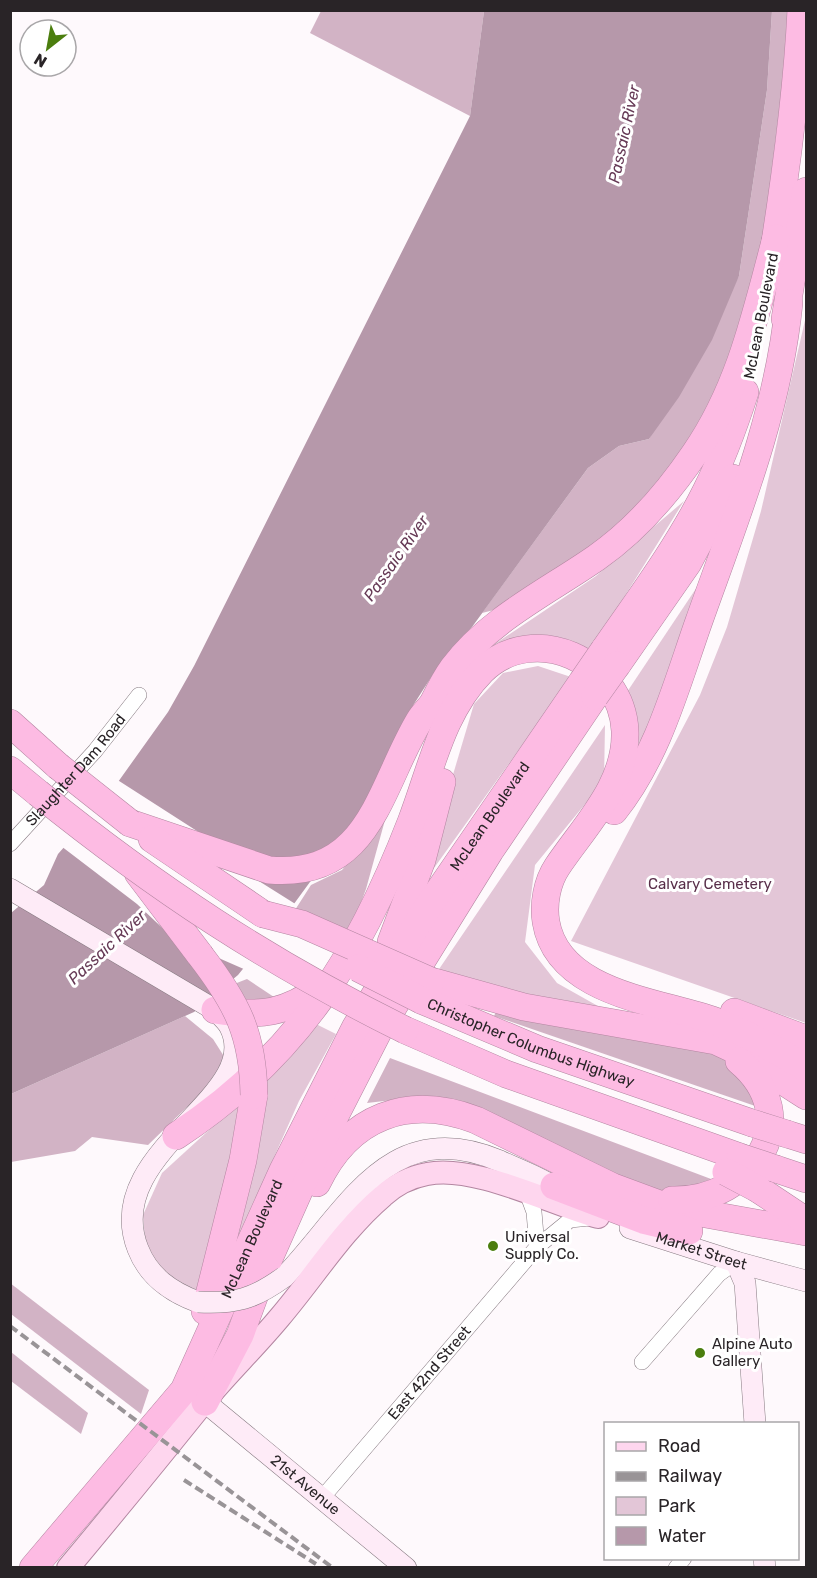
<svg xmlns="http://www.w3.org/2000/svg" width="817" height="1578" font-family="Rubik,sans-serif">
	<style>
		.green { fill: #e3c6d7 }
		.forest { fill: #d2b3c5 }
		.water { fill: #b698aa }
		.pier { fill: #fef9fc }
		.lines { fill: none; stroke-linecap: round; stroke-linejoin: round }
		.street-casing { stroke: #867a81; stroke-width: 16 }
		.secondary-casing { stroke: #867a81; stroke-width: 22 }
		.primary-casing { stroke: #b386a1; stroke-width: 24 }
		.highway-casing { stroke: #b386a1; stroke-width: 28 }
		.street { stroke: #fff; stroke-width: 15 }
		.secondary { stroke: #feebf7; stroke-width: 21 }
		.primary { stroke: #fed6ee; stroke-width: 22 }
		.highway { stroke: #fdbbe3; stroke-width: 27 }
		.rail { stroke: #999497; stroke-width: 4; stroke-dasharray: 9 4.5; stroke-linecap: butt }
		.secondary-bridge-casing { stroke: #867a81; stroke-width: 22; stroke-linecap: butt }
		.highway-bridge-casing { stroke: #b386a1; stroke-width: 28; stroke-linecap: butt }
		.secondary-bridge { stroke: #feebf7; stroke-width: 21 }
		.highway-bridge { stroke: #fdbbe3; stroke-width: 27 }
		.poi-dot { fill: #4b7e0e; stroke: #fff; stroke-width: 2 }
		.labels { text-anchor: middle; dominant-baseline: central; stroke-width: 6; stroke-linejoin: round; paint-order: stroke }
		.street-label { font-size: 15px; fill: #292427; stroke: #fff }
		.park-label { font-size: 15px; fill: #592f4a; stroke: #fff }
		.poi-label { font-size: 15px; fill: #292427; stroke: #fff; text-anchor: start }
		.water-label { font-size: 16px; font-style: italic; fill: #663a56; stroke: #fff }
	</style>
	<rect width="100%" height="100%" fill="#fef9fc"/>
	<!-- green -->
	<g class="green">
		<path d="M 806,316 L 806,1023 L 571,941 L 700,695 L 727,627 L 761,511 Z"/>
		<path d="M 684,501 L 588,655 L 477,656 L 596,576 Z"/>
		<path d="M 699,584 L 642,750 L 625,695 Z"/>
		<path d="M 538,666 L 571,677 L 419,889 L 474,704 L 503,673 Z"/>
		<path d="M 605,725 L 604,781 L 535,865 L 525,942 L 557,983 L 605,1010 L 435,975 Z"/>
		<path d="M 316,1024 L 336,1034 L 299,1101 L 234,1247 L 266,1077 Z"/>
		<path d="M 243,1099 L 205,1297 L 178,1287 L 146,1254 L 143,1215 L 162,1173 Z"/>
	</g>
	<!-- forest -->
	<g class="forest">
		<path d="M 321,11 L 484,11 L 470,116 L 310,33 Z"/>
		<path d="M 772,11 L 788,11 L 786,55 L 758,284 L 726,386 L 633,521 L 506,607 L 482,613 L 588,468 L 619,446 L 649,439 L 739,276 L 767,90 Z"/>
		<path d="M 385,820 L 366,889 L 349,935 L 295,910 L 311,885 L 342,870 Z"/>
		<path d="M 247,979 L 280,1001 L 250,1024 L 229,986 Z"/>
		<path d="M 497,1010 L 718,1055 L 738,1069 L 761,1108 L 494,1016 Z"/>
		<path d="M 185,1016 L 213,1039 L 225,1058 L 210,1090 L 187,1107 L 148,1145 L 92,1137 L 75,1151 L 11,1162 L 11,1094 Z"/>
		<path d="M 390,1058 L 719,1182 L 686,1196 L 641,1188 L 427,1096 L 367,1103 Z"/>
		<path d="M 10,1283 L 149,1390 L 141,1414 L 11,1314 Z"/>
		<path d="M 11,1352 L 88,1413 L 81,1434 L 11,1381 Z"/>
	</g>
	<!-- water -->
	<path class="water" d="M 484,11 L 772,11 L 767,90 L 739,276 L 712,340 L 679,397 L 649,439 L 619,446 L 588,468 L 472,627 L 439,665 L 414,704 L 356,819 L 280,923 L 238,975 L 194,1012 L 11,1094 L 11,913 L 44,885 L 58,854 L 103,803 L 168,712 L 194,666 L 470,116 Z"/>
	<!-- pier -->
	<path class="pier" d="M 116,779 L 211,840 L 321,872 L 251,876 L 297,905 L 246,970 L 173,938 L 137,904 L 61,846 Z"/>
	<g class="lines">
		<defs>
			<g id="street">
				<path id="s1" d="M 10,844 L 95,751 L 139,695"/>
				<path d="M 527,1193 L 534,1212 L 537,1247"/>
				<path d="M 642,1362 L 719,1274 L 736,1262"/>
				<path id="s2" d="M 322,1498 L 537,1247 L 570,1220 L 590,1218"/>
				<path d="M 676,1568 L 684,1558"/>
			</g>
			<g id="secondary">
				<path d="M 10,889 L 215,1010 C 220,1015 227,1021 230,1027 C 266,1097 99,1151 138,1249 C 149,1277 171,1292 198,1302"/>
				<path id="s3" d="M 630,1228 L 736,1262 L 806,1281"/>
				<path d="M 736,1262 L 745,1283 L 755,1424"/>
				<path d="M 284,1277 C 349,1209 389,1114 500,1161 C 522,1171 546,1180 565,1194"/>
				<path id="s4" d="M 205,1402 L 406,1568"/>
				<path d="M 764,1558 L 765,1568"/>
			</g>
			<path id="primary" d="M 68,1568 C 114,1513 159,1458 204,1402 C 228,1373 256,1346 280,1317 C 314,1277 343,1230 383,1196 C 395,1185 411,1177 427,1174 C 474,1164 551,1204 598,1217"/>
			<g id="highway">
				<path d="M 773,255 C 786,173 797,93 801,10"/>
				<path d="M 785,319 L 806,191"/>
				<path d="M 604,650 C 640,598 678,547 706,491 C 722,459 734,426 745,392"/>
				<path d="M 617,665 L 688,563 L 733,478"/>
				<path d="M 10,723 L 58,766"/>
				<path d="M 10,770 L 38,793"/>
				<path d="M 614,811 C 658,756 676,686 699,621 C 736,517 778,414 789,303"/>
				<path d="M 130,823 L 269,870 C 370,879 379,788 419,721 C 423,714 429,709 433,703 C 439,691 445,679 453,668 C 490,619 547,592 596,558 C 636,530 668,493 695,453 C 740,388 756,313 776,238"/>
				<path d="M 152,839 L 263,914"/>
				<path d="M 138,873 L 200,955"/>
				<path d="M 391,942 L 422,860 L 442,782"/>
				<path d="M 431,981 L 524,1007 L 716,1041 L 733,1049 L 806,1096"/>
				<path id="s5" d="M 421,1000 L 537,1049 L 752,1123"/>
				<path d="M 215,1010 C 260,1017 286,1014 323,986"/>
				<path d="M 734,1012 L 806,1039"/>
				<path d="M 405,1030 L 506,1074 L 740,1157"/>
				<path d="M 787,1134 L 806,1140"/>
				<path d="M 176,1136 C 298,1056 359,956 411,822 C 431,770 442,711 482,671 C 534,620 622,661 625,731 C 627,785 585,825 557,867 C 547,882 543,904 546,922 C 558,994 659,1001 715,1021 C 747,1033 777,1050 806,1068"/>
				<path d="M 776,1169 L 806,1179"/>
				<path d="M 317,1183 C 349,1116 408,1094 476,1120 L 613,1187 L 667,1207 L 806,1232"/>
				<path d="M 554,1186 L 643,1220 L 689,1231"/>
				<path d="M 758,1189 L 806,1221"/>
				<path d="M 672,1200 C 753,1202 807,1118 739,1061"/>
				<path d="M 205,1311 L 243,1160 L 254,1095"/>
				<path d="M 205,1402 L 240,1335 L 264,1270 L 315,1155 L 379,1030 L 490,851 L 595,696"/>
				<path id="s6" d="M 33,1568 L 184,1390 L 283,1170 L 355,1028 L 427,908 L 582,682"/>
			</g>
		</defs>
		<!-- street casing -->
		<use href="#street" class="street-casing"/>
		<!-- secondary casing -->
		<use href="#secondary" class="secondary-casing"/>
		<!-- primary casing -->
		<use href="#primary" class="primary-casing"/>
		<!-- highway casing -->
		<use href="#highway" class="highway-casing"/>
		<!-- street -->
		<use href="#street" class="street"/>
		<!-- secondary -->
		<use href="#secondary" class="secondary"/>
		<!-- primary -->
		<use href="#primary" class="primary"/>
		<!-- highway -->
		<use href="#highway" class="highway"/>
		<!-- rail -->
		<g class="rail">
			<path d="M 10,1326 L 333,1568"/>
			<path d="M 184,1480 L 316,1564"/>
		</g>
		<defs>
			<path id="secondary-bridge" d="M 198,1302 C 235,1304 254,1299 284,1277"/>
			<g id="highway-bridge">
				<path d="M 582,682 L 604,650"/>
				<path d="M 595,696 L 617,665"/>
				<path d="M 58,766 L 130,823"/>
				<path d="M 38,793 C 157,889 268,962 405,1030"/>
				<path d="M 263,914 L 302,924 L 431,981"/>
				<path d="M 200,955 C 237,1003 253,1034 254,1095"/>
				<path d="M 358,968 L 421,1000"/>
				<path d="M 752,1123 L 787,1134"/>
				<path d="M 740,1157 L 776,1169"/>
				<path d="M 726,1172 L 758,1189"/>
			</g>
		</defs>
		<!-- secondary-bridge casing -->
		<use href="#secondary-bridge" class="secondary-bridge-casing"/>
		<!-- highway-bridge casing -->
		<use href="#highway-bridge" class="highway-bridge-casing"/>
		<!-- secondary-bridge -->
		<use href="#secondary-bridge" class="secondary-bridge"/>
		<!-- highway-bridge -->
		<use href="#highway-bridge" class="highway-bridge"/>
	</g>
	<!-- markers -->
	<g class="poi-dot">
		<circle cx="493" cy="1246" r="6"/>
		<circle cx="700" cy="1353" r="6"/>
	</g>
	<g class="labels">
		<!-- street labels -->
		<g class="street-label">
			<text transform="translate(761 316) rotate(-79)">McLean Boulevard</text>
			<text stroke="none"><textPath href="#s1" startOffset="99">Slaughter Dam Road</textPath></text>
			<text stroke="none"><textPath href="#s6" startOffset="885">McLean Boulevard</textPath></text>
			<text stroke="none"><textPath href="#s5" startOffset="118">Christopher Columbus Highway</textPath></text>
			<text stroke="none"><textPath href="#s6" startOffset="399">McLean Boulevard</textPath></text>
			<text stroke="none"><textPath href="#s3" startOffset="75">Market Street</textPath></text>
			<text stroke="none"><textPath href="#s2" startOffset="165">East 42nd Street</textPath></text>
			<text stroke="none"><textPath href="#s4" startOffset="130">21st Avenue</textPath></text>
		</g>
		<!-- park labels -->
		<g class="park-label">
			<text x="710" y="884">Calvary Cemetery</text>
		</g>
		<!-- poi labels -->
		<g class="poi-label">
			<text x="505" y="1237">Universal<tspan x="505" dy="17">Supply Co.</tspan></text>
			<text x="712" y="1344">Alpine Auto<tspan x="712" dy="17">Gallery</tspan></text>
		</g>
		<!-- water labels -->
		<g class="water-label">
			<text transform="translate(624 134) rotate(-78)">Passaic River</text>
			<text transform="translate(396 558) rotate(-55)">Passaic River</text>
			<text transform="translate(107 947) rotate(-43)">Passaic River</text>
		</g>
	</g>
	<!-- border -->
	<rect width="817" height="1578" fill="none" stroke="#292427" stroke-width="24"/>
	<!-- legend -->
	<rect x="604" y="1422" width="195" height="138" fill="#ffffff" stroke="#a9a7a9" stroke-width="1.5"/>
	<rect x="616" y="1442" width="30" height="9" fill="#fed6ee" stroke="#a9a7a9" stroke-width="1.5"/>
	<text x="658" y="1452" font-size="18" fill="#292427">Road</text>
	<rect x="616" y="1472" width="30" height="9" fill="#999497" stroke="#a9a7a9" stroke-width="1.5"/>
	<text x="658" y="1482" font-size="18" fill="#292427">Railway</text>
	<rect x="616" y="1497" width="30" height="18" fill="#e3c6d7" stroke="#a9a7a9" stroke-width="1.5"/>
	<text x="658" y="1512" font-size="18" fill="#292427">Park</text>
	<rect x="616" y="1527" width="30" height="18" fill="#b698aa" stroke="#a9a7a9" stroke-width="1.5"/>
	<text x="658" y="1542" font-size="18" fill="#292427">Water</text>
	<!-- north arrow -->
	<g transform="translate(48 48) rotate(211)"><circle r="28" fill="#ffffff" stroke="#a9a7a9" stroke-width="1.5"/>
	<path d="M0-4.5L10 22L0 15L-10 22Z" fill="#4b7e0e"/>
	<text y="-9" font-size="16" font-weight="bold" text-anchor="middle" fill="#292427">N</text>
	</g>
</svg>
